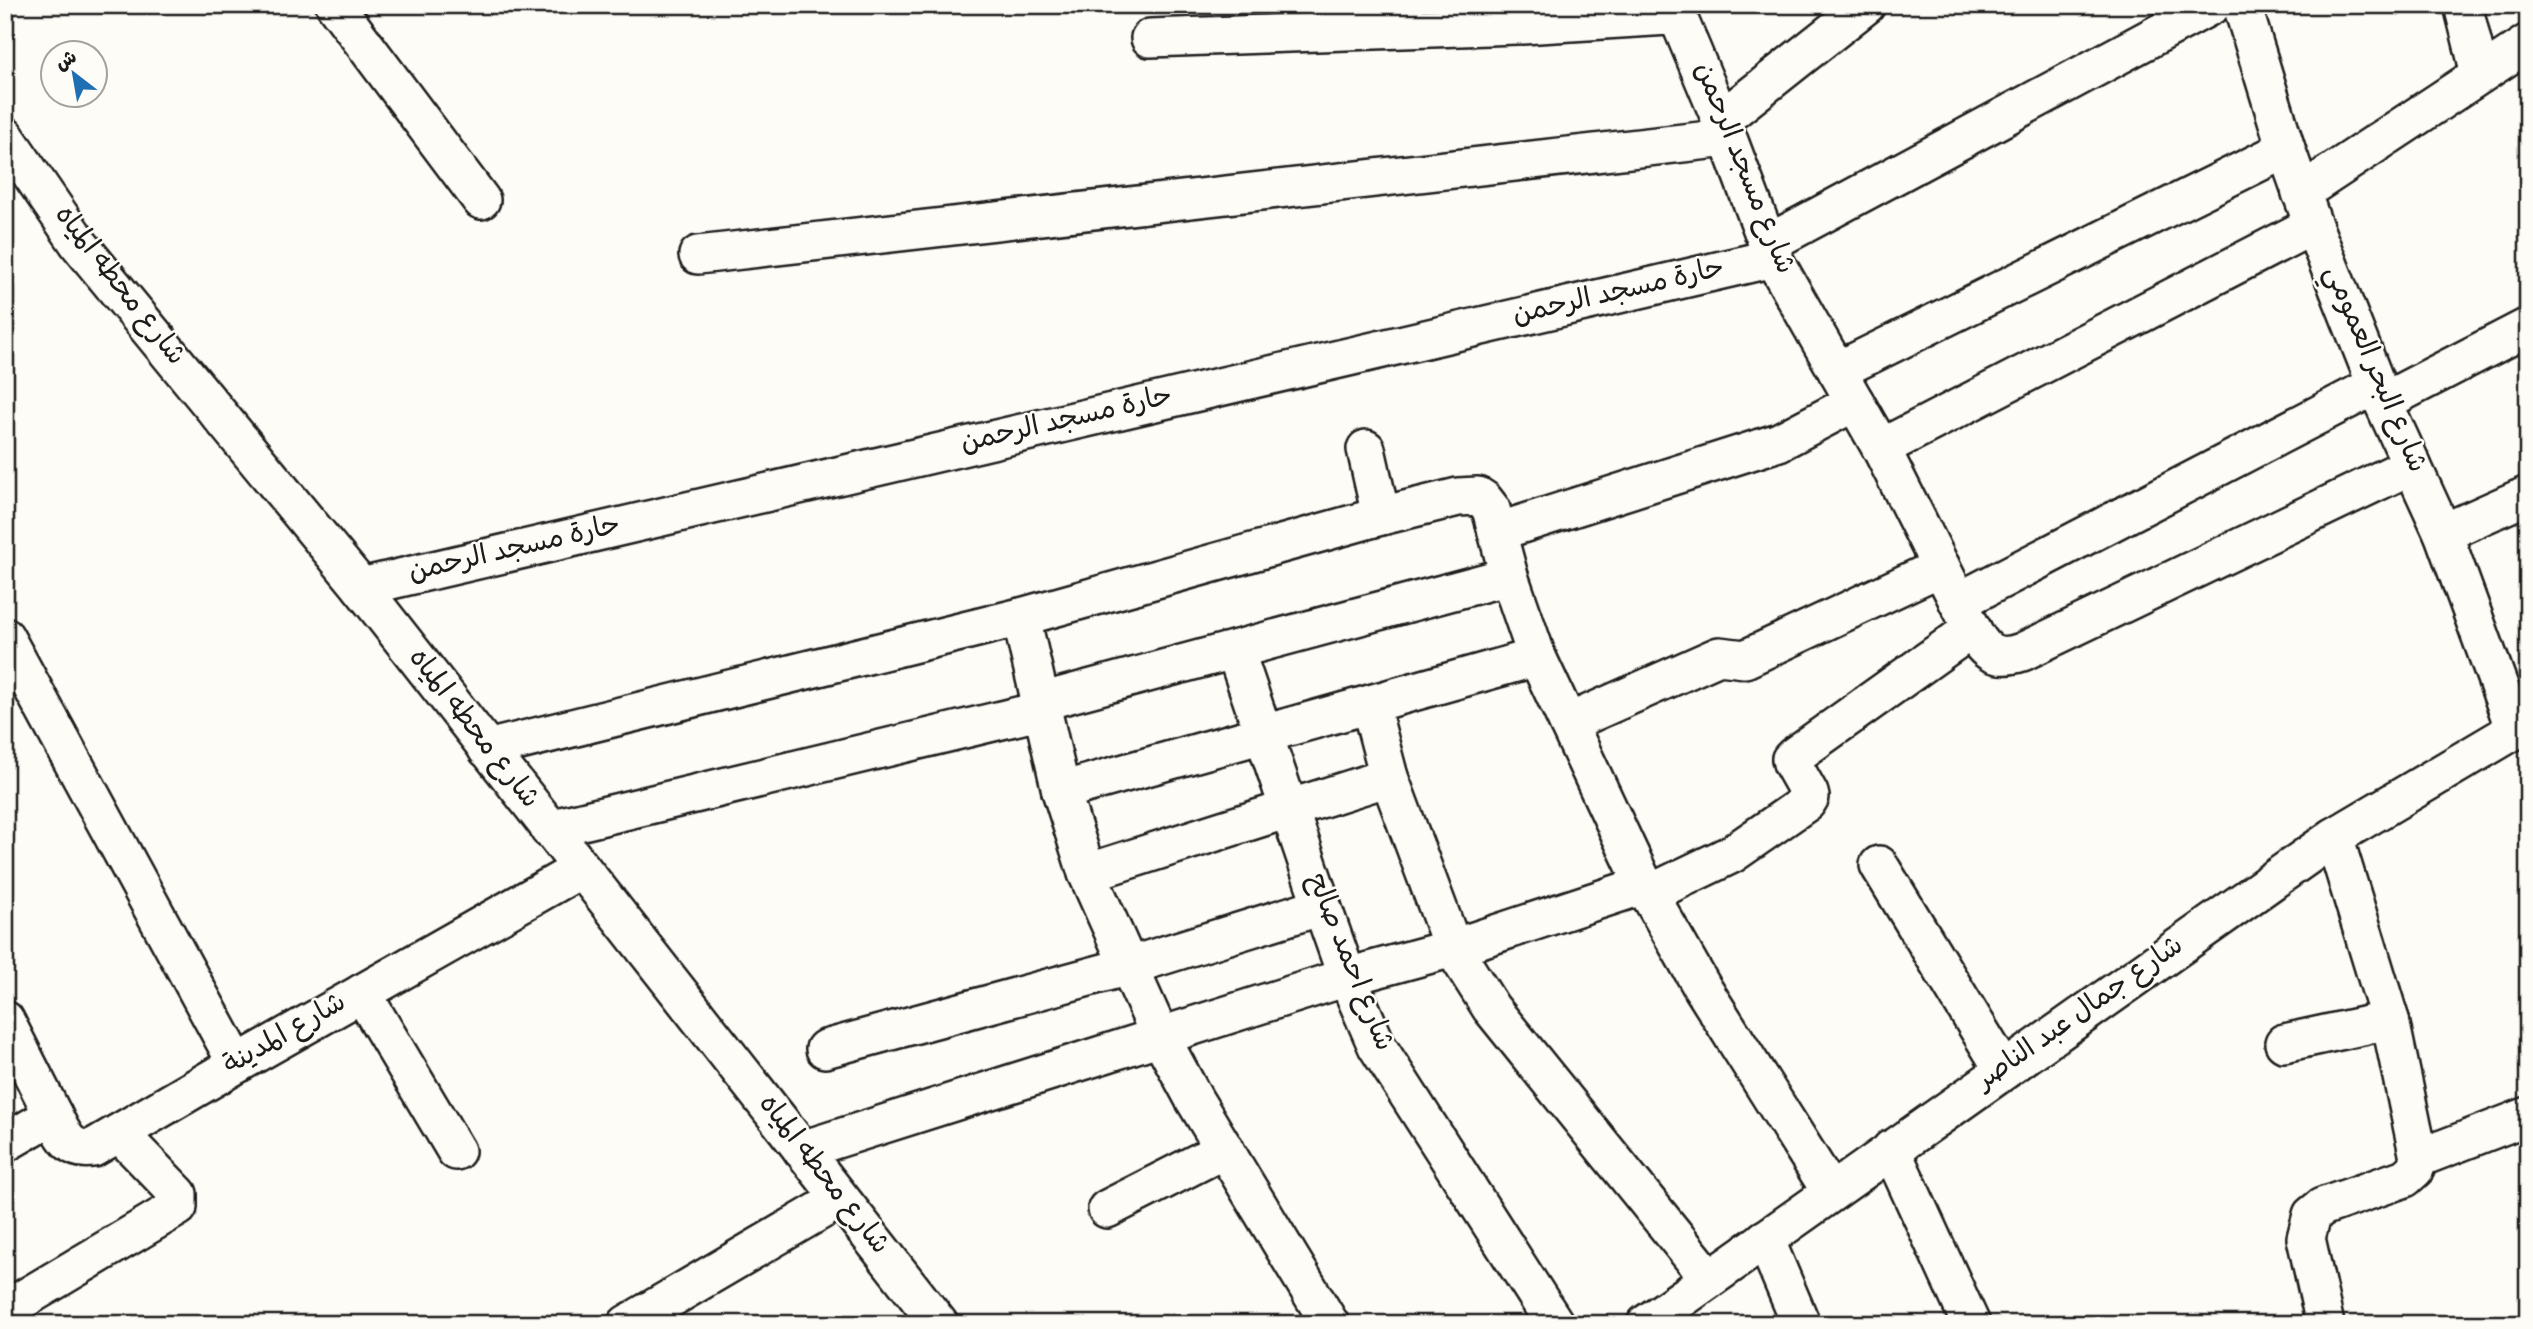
<svg xmlns="http://www.w3.org/2000/svg" width="2533" height="1329" font-family="Dekko,'Playpen Sans Arabic',sans-serif">
	<style>
		.lines { fill: none; stroke-linecap: round; stroke-linejoin: round }
		.minor-casing { stroke: #1c1c1c; stroke-width: 42 }
		.minor { stroke: #fdfcf7; stroke-width: 37 }
		.labels { text-anchor: middle; dominant-baseline: central; stroke-width: 5; stroke-linejoin: round; paint-order: stroke }
		.street-label { font-size: 28px; fill: #1c1c1c; stroke: #fdfcf7 }
	</style>
	<rect width="100%" height="100%" fill="#fdfcf7"/>
	<filter id="ink" filterUnits="userSpaceOnUse"><feTurbulence type="fractalNoise" baseFrequency=".0143" numOctaves="2"/><feDisplacementMap in="SourceGraphic" scale="14" xChannelSelector="R" yChannelSelector="G"/><feConvolveMatrix kernelMatrix="1 2 1 2 8 2 1 2 1" color-interpolation-filters="sRGB"/></filter>
	<g filter="url(#ink)">
		<g class="lines">
			<defs>
				<g id="minor">
					<path d="M 335,5 L 481,200"/>
					<path d="M 1508,5 L 1513,21 L 1522,25 L 1669,16 L 1680,22 L 1721,120 L 1773,258 L 1881,448 L 1972,629 C 1984,652 1995,661 2022,652 L 2412,465"/>
					<path d="M 2242,5 L 2286,149 L 2313,225 L 2383,402 L 2443,533 L 2515,730"/>
					<path d="M 2463,5 L 2480,74"/>
					<path d="M 1150,38 L 1517,25"/>
					<path d="M 1721,120 L 1866,5"/>
					<path d="M 5,136 L 79,244 L 361,587 L 939,1324"/>
					<path d="M 2301,193 L 2528,43"/>
					<path d="M 1767,244 L 2212,5"/>
					<path d="M 698,255 L 1727,138"/>
					<path d="M 1837,371 L 2286,149"/>
					<path d="M 2383,402 L 2528,327"/>
					<path d="M 1881,448 L 2313,225"/>
					<path d="M 1366,449 L 1381,516"/>
					<path d="M 1497,532 L 1779,442 L 1855,402"/>
					<path d="M 2443,533 L 2528,495"/>
					<path d="M 361,587 L 1773,258"/>
					<path d="M 1958,602 L 2376,385"/>
					<path d="M 1021,617 L 1061,791 L 1087,873 L 1160,1036 L 1194,1099 L 1330,1324"/>
					<path d="M 5,637 L 237,1064"/>
					<path d="M 1235,650 L 1322,906 L 1347,977 L 1377,1046 L 1555,1324"/>
					<path d="M 1040,702 L 1509,576"/>
					<path d="M 1370,705 L 1389,777 L 1453,948 L 1491,1008 L 1709,1278"/>
					<path d="M 1568,723 L 1719,656 L 1745,659 L 1941,567"/>
					<path d="M 487,749 L 1021,617 L 1381,516 L 1458,497 L 1478,496 L 1484,500 L 1491,509 L 1509,576 L 1537,657 L 1644,885 L 1702,987 L 1831,1192"/>
					<path d="M 1061,791 L 1537,657"/>
					<path d="M 549,829 L 1043,710"/>
					<path d="M 1879,865 L 2003,1069"/>
					<path d="M 1087,873 L 1389,777"/>
					<path d="M 1649,894 L 1732,854 L 1807,802 L 1810,797 L 1809,793 L 1792,763 L 1791,759 L 1794,756 L 1972,629"/>
					<path d="M 362,993 L 456,1151"/>
					<path d="M 5,1020 L 53,1115"/>
					<path d="M 2284,1043 L 2390,1020"/>
					<path d="M 825,1049 L 1129,966 L 1322,906"/>
					<path d="M 5,1143 L 53,1115 C 63,1134 68,1152 93,1148 L 237,1064 L 581,869"/>
					<path d="M 1891,1149 L 1971,1324"/>
					<path d="M 802,1150 L 1347,977 L 1453,948 L 1644,885"/>
					<path d="M 2419,1158 L 2528,1116"/>
					<path d="M 1107,1209 L 1225,1149"/>
					<path d="M 1765,1239 L 1801,1324"/>
					<path d="M 5,1310 L 178,1207 L 178,1194 L 119,1133"/>
					<path d="M 627,1324 L 840,1199"/>
					<path d="M 1646,1324 L 2334,837 L 2515,730 L 2528,726"/>
					<path d="M 2325,1324 L 2306,1238 L 2312,1215 L 2322,1207 L 2405,1178 L 2415,1169 L 2419,1158 L 2390,1020 L 2334,837"/>
				</g>
			</defs>
			<!-- minor casing -->
			<use href="#minor" class="minor-casing"/>
			<!-- minor -->
			<use href="#minor" class="minor"/>
		</g>
	</g>
	<g class="labels">
		<!-- street labels -->
		<g class="street-label">
			<text transform="translate(1742 169) rotate(68)">شارع مسجد الرحمن</text>
			<text transform="translate(118 287) rotate(52)">شارع محطه المياه</text>
			<text transform="translate(1619 294) rotate(-13)">حارة مسجد الرحمن</text>
			<text transform="translate(2373 370) rotate(67)">شارع البحر العمومي</text>
			<text transform="translate(1067 422) rotate(-13)">حارة مسجد الرحمن</text>
			<text transform="translate(515 551) rotate(-13)">حارة مسجد الرحمن</text>
			<text transform="translate(472 730) rotate(52)">شارع محطه المياه</text>
			<text transform="translate(1348 963) rotate(68)">شارع احمد صالح</text>
			<text transform="translate(2081 1015) rotate(-35)">شارع جمال عبد الناصر</text>
			<text transform="translate(286 1036) rotate(-30)">شارع المدينة</text>
			<text transform="translate(822 1176) rotate(52)">شارع محطه المياه</text>
		</g>
	</g>
	<!-- margin -->
	<rect width="2533" height="1329" fill="none" stroke="#fdfcf7" stroke-width="28"/>
	<rect x="14" y="14" width="2505" height="1301" fill="none" stroke="#1c1c1c" stroke-width="2.5" filter="url(#ink)"/>
	<!-- north arrow -->
	<g transform="translate(74 74) rotate(329)"><circle r="33" fill="#fdfcf7" stroke="#a3a29f" stroke-width="2"/>
	<path d="M0-5L12 26L0 18L-12 26Z" fill="#1f6fb2"/>
	<text y="-10" font-size="19" font-weight="bold" text-anchor="middle" fill="#1c1c1c">ش</text>
	</g>
</svg>
